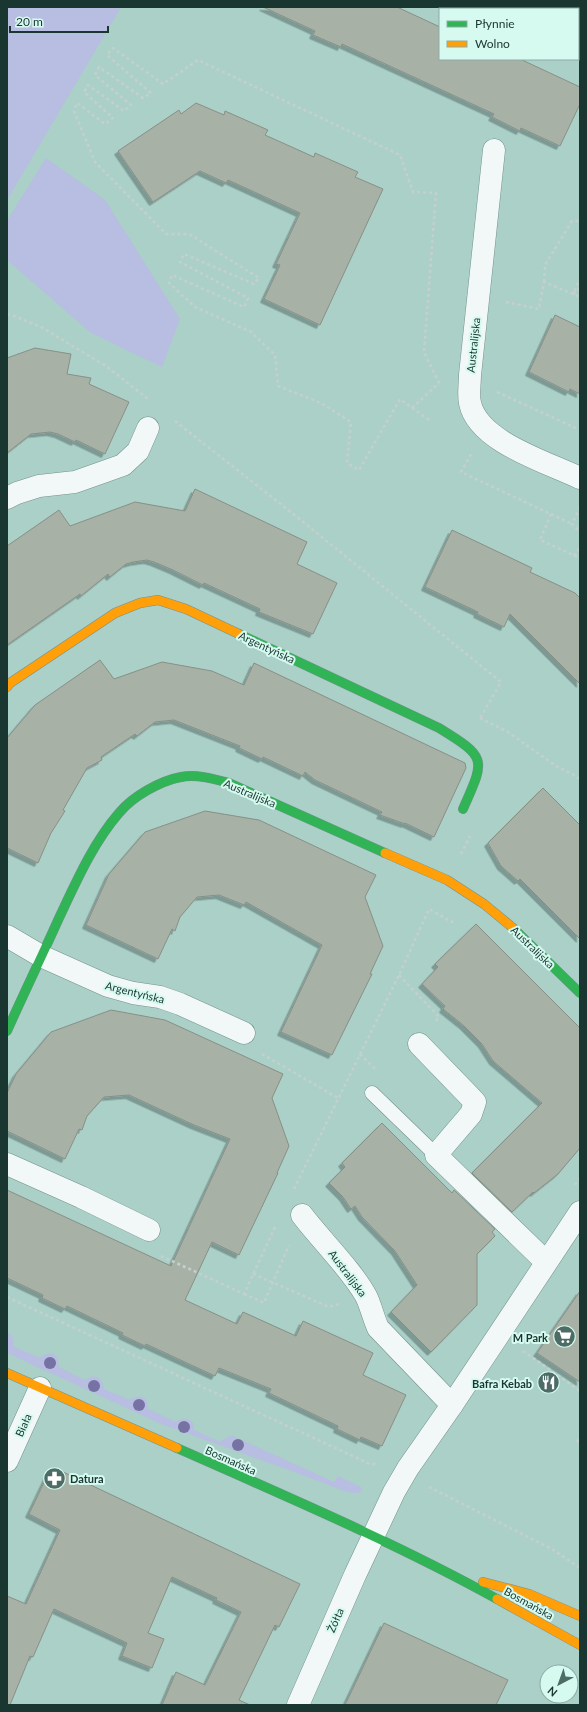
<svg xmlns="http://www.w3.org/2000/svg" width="587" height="1712" font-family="Lato,sans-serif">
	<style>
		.green { fill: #b8bde2 }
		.building { fill: #a8b1a6; stroke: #879087; filter: url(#shadow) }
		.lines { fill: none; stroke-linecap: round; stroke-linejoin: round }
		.lane-casing { stroke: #73928c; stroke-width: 15 }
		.street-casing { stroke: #73928c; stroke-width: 23 }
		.fast-casing { stroke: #73928c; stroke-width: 10 }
		.slow-casing { stroke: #73928c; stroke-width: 10 }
		.path { stroke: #c4d0cd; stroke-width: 2.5; stroke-dasharray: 3 3; stroke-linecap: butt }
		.lane { stroke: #f2f8f7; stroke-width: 14 }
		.street { stroke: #f2f8f7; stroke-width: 22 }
		.fast { stroke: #30b455; stroke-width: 9 }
		.slow { stroke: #ff9f0a; stroke-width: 9 }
		.tree { fill: #7772a4 }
		.labels { text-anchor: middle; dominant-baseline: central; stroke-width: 4; stroke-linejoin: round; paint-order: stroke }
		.street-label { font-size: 11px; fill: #193630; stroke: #d7faf0 }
		.poi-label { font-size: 11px; font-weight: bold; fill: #193630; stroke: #d7faf0; text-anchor: end }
	</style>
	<defs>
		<filter id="shadow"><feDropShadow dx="-3.5" dy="3.5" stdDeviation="0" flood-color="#0004"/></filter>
	</defs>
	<rect width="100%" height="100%" fill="#aad0c8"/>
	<!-- green -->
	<g class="green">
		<path d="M 7,7 L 121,7 L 7,200 Z"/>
		<path d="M 46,158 L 105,200 L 180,319 L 162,367 L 91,333 L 7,260 L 7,221 Z"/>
		<path d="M 7,1332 C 14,1336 14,1340 13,1346 L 40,1358 C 51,1349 59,1353 59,1367 L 85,1380 C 95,1373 103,1377 104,1389 L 130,1400 C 139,1393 149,1397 148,1409 L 176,1422 C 184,1416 195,1418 194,1430 L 220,1442 L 227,1437 L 233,1436 L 334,1482 L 338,1476 L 361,1487 L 362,1490 L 361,1492 L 353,1493 L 344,1491 L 300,1474 L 161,1424 L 7,1353 Z"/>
	</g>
	<!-- building -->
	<g class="building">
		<path d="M 263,7 L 397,7 L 440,27 L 440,59 L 520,59 L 580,87 L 580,104 L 560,146 L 521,128 L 520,131 L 492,117 L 494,114 L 342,44 L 341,47 L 313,35 L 315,31 Z"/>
		<path d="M 196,103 L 224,115 L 225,111 L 268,130 L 265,135 L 314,157 L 315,153 L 358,172 L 355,177 L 383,189 L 320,325 L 264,299 L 280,265 L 276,264 L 300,213 L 228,180 L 226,183 L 200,171 L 153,202 L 118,151 L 179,110 L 181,114 Z"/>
		<path d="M 555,315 L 580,327 L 580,394 L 570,389 L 569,392 L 529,372 Z"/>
		<path d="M 35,348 L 71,354 L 67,374 L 91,378 L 89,384 L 129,402 L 105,454 L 76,440 L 75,442 L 58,434 L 50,432 L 31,434 L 7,453 L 7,358 Z"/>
		<path d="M 195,489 L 307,542 L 297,564 L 337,583 L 313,634 L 259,612 L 260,609 L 204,583 L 203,585 L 173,570 L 154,562 L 147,560 L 133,562 L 126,564 L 110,577 L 108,574 L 81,596 L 80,594 L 7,645 L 7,546 L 59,510 L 70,526 L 135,502 L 185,511 Z"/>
		<path d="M 452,530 L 532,568 L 530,572 L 575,593 L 580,598 L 580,684 L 510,614 L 504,627 L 477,614 L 478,612 L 425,587 Z"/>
		<path d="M 100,660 L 114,679 L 162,662 L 212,671 L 244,685 L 254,663 L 465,763 L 466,768 L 434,837 L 405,823 L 405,824 L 380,815 L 382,812 L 315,780 L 305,772 L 303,776 L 263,757 L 262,759 L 239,748 L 240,746 L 174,720 L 155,722 L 137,736 L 135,734 L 101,757 L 102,760 L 87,768 L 63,810 L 65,811 L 51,833 L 38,863 L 7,848 L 7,738 L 35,705 Z"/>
		<path d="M 543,788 L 580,825 L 580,939 L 520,879 L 518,881 L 501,866 L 488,843 Z"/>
		<path d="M 205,811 L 259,820 L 376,875 L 365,897 L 383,946 L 370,974 L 372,974 L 332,1055 L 281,1032 L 322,945 L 246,902 L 244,905 L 219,895 L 197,897 L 180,917 L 175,931 L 172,929 L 158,959 L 86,925 L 109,874 L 145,832 Z"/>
		<path d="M 476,924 L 580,1028 L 580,1148 L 558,1174 L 534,1193 L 533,1192 L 512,1212 L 472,1173 L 542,1103 L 493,1061 L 482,1044 L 463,1025 L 443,1009 L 445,1006 L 422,984 L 438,967 L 435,964 Z"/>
		<path d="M 111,1010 L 165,1020 L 283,1074 L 272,1098 L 289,1146 L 277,1173 L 278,1173 L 239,1255 L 212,1242 L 185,1300 L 237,1324 L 243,1312 L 296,1336 L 303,1321 L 373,1353 L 363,1375 L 406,1395 L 382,1446 L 361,1437 L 360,1440 L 337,1429 L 338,1426 L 269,1393 L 271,1389 L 219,1368 L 215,1376 L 146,1344 L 145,1346 L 122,1335 L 123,1333 L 67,1306 L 65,1309 L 42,1298 L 43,1295 L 7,1278 L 7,1190 L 171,1266 L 230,1139 L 194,1125 L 129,1095 L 104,1097 L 87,1116 L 82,1130 L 79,1129 L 65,1159 L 7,1131 L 7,1093 L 16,1074 L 51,1032 Z"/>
		<path d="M 382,1123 L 452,1193 L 454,1190 L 495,1229 L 492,1232 L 495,1236 L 477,1254 L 477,1305 L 431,1352 L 391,1312 L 417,1285 L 395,1251 L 362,1217 L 355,1206 L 351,1209 L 343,1197 L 329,1183 L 345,1167 L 342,1163 Z"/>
		<path d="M 580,1291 L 580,1382 L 537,1353 Z"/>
		<path d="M 59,1470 L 300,1584 L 279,1627 L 275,1625 L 239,1700 L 250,1705 L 162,1705 L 176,1672 L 205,1685 L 241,1612 L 216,1600 L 217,1598 L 172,1577 L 148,1633 L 164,1639 L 152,1668 L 122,1656 L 127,1643 L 54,1609 L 33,1657 L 30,1656 L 10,1705 L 7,1705 L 7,1596 L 26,1604 L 60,1530 L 29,1514 L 49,1472 Z"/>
		<path d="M 384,1623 L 508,1680 L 496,1705 L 345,1705 Z"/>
	</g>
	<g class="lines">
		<defs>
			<path id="lane" d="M 372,1093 L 436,1155"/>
			<g id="street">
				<path d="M 494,150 L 470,375 C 470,384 468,394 470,403 C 478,442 547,462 580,478"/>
				<path d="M 7,498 L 17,493 L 39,486 L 75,482 L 123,465 L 138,451 L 148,428"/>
				<path d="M 7,936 L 41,956 L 108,986 L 133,993 L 160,997 L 180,1004 L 244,1033"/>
				<path d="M 419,1044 L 475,1102 L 471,1114 L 436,1155 L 546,1262"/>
				<path d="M 7,1164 L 81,1197 L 149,1230"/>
				<path d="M 302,1215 C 321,1240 351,1269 366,1296 C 371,1306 373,1317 378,1328 L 452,1405"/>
				<path d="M 7,1461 L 40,1388"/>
				<path d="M 298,1705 L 355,1575 L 394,1492 L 408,1468 L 452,1405 L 580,1212"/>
			</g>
			<g id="fast">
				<path d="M 239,634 L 439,728 C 488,758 485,759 463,809"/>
				<path d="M 513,928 L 580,993"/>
				<path d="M 7,1031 C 24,993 42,956 59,918 C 76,882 93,843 119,813 C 133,796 160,781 181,777 C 197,774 214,779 229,783 L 385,853"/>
				<path d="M 177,1448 C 285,1496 394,1542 497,1599"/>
			</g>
			<g id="slow">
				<path d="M 7,687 L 10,683 L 115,613 L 140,603 L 158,600 L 186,609 L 239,634"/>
				<path d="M 385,853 L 447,880 L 484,904 L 513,928"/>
				<path d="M 7,1373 L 177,1448"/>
				<path d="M 483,1582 L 529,1594 L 580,1616"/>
				<path d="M 497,1599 L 580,1645"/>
			</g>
		</defs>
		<!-- lane casing -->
		<use href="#lane" class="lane-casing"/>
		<!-- street casing -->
		<use href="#street" class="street-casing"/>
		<!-- fast casing -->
		<use href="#fast" class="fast-casing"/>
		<!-- slow casing -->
		<use href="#slow" class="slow-casing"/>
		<!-- path -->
		<g class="path">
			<path d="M 544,282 L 545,265 L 572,221 L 580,221"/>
			<path d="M 580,288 L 573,294 L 580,297"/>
			<path d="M 506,302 L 539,309 L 544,282 L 573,294 L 580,279"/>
			<path d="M 7,314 L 14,316 L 41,327 L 106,366 L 148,399"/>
			<path d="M 497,392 L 580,430"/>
			<path d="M 412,408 L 439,383"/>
			<path d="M 429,420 L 400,399 L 359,470 L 347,463 L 351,422 L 321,403 L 278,386 L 275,355 L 251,332 L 195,307 L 169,283 L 172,275 L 244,307 L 248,298 L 180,262 L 184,254 L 254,284 L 259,278 L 189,234 L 166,234 L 95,162 L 74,111 L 77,103 L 105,124 L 113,118 L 84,92 L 88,85 L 124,111 L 131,105 L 95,75 L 99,67 L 143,98 L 151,93 L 107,55 L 113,48 L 163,84 L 198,60 L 400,155 L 413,192 L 436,193 L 424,352 L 439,383"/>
			<path d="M 175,421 L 292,513 L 501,682 L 479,720"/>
			<path d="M 471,454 L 461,472 L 572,524"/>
			<path d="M 580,507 L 572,524 L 580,532"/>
			<path d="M 551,514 L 540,540 L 580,558"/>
			<path d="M 574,556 L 580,548"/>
			<path d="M 480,718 L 508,732 L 556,766 L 576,776 L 580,780"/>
			<path d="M 461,854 L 470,836"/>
			<path d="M 399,975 L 439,1017 L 436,1021"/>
			<path d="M 262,1054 L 338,1098"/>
			<path d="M 360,1054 L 375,1069"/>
			<path d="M 575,1185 L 580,1178"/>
			<path d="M 294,1189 L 399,975 L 429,909 L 452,922 L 454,918"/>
			<path d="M 161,1256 L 244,1294 L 276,1225"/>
			<path d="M 253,1274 L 329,1307 L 339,1304"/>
			<path d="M 244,1294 L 264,1303 L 289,1245"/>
			<path d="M 7,1297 L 370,1464 L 378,1464"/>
			<path d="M 523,1351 L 580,1391"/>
			<path d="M 577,1442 L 580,1437"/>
			<path d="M 429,1487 L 552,1549 L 580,1568"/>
		</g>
		<!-- lane -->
		<use href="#lane" class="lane"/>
		<!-- street -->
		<use href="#street" class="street"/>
		<!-- fast -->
		<use href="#fast" class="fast"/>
		<!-- slow -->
		<use href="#slow" class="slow"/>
	</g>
	<!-- trees -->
	<g class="tree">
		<circle cx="50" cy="1363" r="6"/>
		<circle cx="94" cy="1386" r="6"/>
		<circle cx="139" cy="1405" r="6"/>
		<circle cx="184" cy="1427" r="6"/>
		<circle cx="238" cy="1445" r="6"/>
	</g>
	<!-- icons -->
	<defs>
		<symbol id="supermarket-disc" viewBox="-11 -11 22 22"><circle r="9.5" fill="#4c6c65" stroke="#d7faf0"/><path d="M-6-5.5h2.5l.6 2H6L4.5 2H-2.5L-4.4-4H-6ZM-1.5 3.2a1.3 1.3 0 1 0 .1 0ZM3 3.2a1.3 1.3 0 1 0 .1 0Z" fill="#fff"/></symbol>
		<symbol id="restaurant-disc" viewBox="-11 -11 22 22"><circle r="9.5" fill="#4c6c65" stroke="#d7faf0"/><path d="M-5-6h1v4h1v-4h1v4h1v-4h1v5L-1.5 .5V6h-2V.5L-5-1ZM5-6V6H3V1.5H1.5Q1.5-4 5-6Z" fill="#fff"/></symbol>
		<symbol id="pharmacy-disc" viewBox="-11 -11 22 22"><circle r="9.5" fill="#4c6c65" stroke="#d7faf0"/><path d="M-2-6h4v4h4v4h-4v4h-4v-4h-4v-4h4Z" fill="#fff"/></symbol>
	</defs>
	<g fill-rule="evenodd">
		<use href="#supermarket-disc" x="552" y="1324" width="25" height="25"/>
		<use href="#restaurant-disc" x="536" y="1370" width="25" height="25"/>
		<use href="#pharmacy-disc" x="42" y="1466" width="25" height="25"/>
	</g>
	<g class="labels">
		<!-- street labels -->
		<g class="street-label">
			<text transform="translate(473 345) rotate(-84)">Australijska</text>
			<text transform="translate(267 647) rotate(25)">Argentyńska</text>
			<text transform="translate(250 793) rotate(23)">Australijska</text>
			<text transform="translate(533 947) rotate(44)">Australijska</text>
			<text transform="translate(135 992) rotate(14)">Argentyńska</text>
			<text transform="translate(348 1273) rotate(53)">Australijska</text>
			<text transform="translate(23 1425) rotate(-66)">Biała</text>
			<text transform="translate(231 1460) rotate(24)">Bosmańska</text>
			<text transform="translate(529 1603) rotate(29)">Bosmańska</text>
			<text transform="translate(335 1620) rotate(-66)">Żółta</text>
		</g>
		<!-- poi labels -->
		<g class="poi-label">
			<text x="548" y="1337">M Park</text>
			<text x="532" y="1383">Bafra Kebab</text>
			<text x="70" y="1478" text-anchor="start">Datura</text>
		</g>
	</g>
	<!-- border -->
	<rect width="587" height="1712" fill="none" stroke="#193630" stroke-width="16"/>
	<!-- legend -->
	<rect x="439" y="8" width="140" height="52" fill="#d7faf0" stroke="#8baca3"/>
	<rect x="447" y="21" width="20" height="6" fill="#30b455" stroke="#8baca3"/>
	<text x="475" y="28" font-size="12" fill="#193630">Płynnie</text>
	<rect x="447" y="41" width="20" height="6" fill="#ff9f0a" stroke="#8baca3"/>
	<text x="475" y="48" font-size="12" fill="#193630">Wolno</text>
	<!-- north arrow -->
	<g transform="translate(559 1684) rotate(221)"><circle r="19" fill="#d7faf0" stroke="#8baca3"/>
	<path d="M0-3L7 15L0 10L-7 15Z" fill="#4c6c65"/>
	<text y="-6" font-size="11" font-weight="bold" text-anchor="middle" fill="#193630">N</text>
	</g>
	<!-- scale -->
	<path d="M10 26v6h98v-6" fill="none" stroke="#193630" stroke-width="2"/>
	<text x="16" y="26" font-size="12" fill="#193630" stroke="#d7faf0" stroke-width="3" paint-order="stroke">20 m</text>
</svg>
